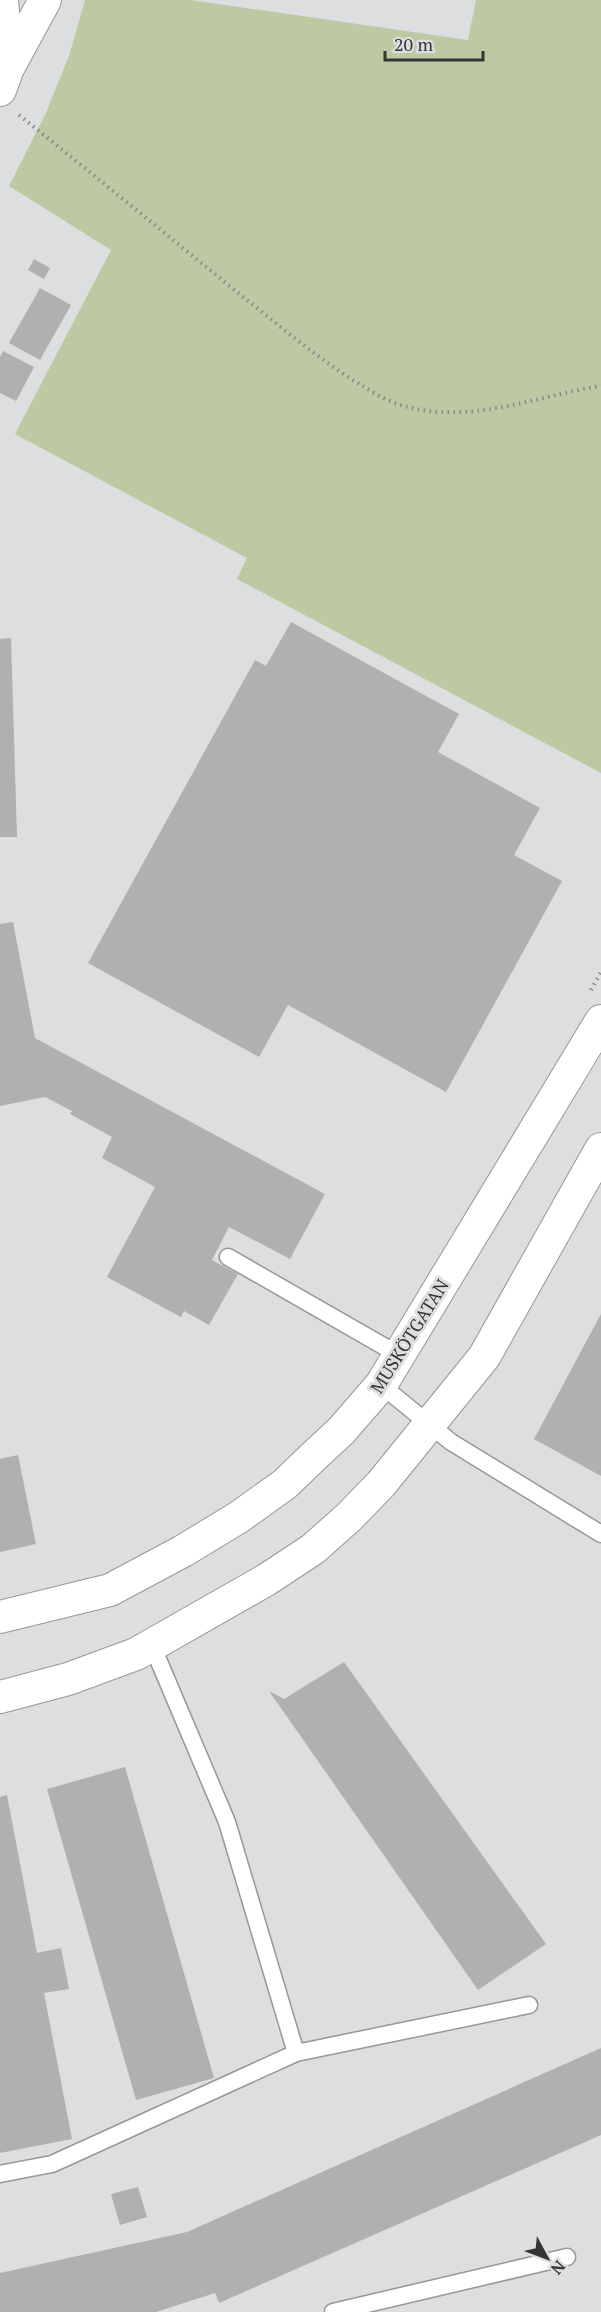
<svg xmlns="http://www.w3.org/2000/svg" width="601" height="2312" font-family="'PT Serif',serif">
	<style>
		.green { fill: #bcc9a3 }
		.building { fill: #afb0b1 }
		.lines { fill: none; stroke-linecap: round; stroke-linejoin: round }
		.lane-casing { stroke: #979799; stroke-width: 19 }
		.street-casing { stroke: #979799; stroke-width: 34 }
		.path { stroke: #88898a; stroke-width: 4; stroke-dasharray: 1.5 4.5; stroke-linecap: butt }
		.lane { stroke: #fff; stroke-width: 16 }
		.street { stroke: #fff; stroke-width: 32 }
		.labels { text-anchor: middle; dominant-baseline: central; stroke-width: 6; stroke-linejoin: round; paint-order: stroke }
		.street-label { font-size: 18px; fill: #333434; stroke: #dddee0 }
	</style>
	<rect width="100%" height="100%" fill="#dddee0"/>
	<!-- green -->
	<path class="green" d="M 85,0 L 191,0 L 468,40 L 476,0 L 601,0 L 601,773 L 237,579 L 247,558 L 15,434 L 111,250 L 9,186 L 45,115 L 69,56 Z"/>
	<!-- building -->
	<g class="building">
		<path d="M 34,259 L 50,268 L 44,279 L 28,270 Z"/>
		<path d="M 40,288 L 71,305 L 40,360 L 9,343 Z"/>
		<path d="M 3,351 L 34,367 L 16,401 L 0,393 L 0,357 Z"/>
		<path d="M 291,622 L 459,714 L 438,752 L 540,808 L 514,855 L 562,881 L 446,1092 L 288,1005 L 259,1057 L 88,963 L 255,660 L 266,666 Z"/>
		<path d="M 11,638 L 17,837 L 0,837 L 0,639 Z"/>
		<path d="M 13,922 L 35,1038 L 325,1194 L 290,1259 L 229,1227 L 212,1260 L 238,1274 L 209,1325 L 184,1311 L 181,1317 L 107,1277 L 155,1187 L 102,1158 L 112,1137 L 70,1114 L 72,1111 L 45,1097 L 0,1106 L 0,924 Z"/>
		<path d="M 601,1314 L 601,1476 L 534,1439 Z"/>
		<path d="M 18,1455 L 36,1544 L 0,1552 L 0,1459 Z"/>
		<path d="M 344,1662 L 546,1944 L 478,1990 L 269,1691 L 284,1699 Z"/>
		<path d="M 125,1767 L 214,2078 L 136,2100 L 47,1789 Z"/>
		<path d="M 7,1795 L 37,1953 L 61,1948 L 69,1989 L 44,1993 L 72,2139 L 0,2153 L 0,1797 Z"/>
		<path d="M 601,2048 L 601,2135 L 219,2303 L 215,2293 L 156,2312 L 0,2312 L 0,2273 L 187,2232 Z"/>
		<path d="M 138,2187 L 147,2217 L 120,2225 L 111,2194 Z"/>
	</g>
	<g class="lines">
		<defs>
			<g id="lane">
				<path d="M 228,1257 L 399,1355"/>
				<path d="M 381,1385 L 451,1442 L 601,1534"/>
				<path d="M 296,2053 L 529,2005"/>
				<path d="M 0,2174 L 52,2164 L 296,2053 L 227,1822 L 152,1645"/>
				<path d="M 333,2312 L 567,2257"/>
			</g>
			<g id="street">
				<path d="M 2,0 L 8,68"/>
				<path d="M 0,90 L 8,68 L 45,0"/>
				<path d="M 0,1617 L 110,1590 L 183,1551 L 239,1517 L 285,1484 L 313,1457 L 341,1431 L 381,1385 L 601,1021"/>
				<path d="M 0,1697 L 68,1679 L 136,1654 L 266,1580 L 313,1549 L 349,1517 L 381,1484 L 484,1357 L 601,1149"/>
			</g>
		</defs>
		<!-- lane casing -->
		<use href="#lane" class="lane-casing"/>
		<!-- street casing -->
		<use href="#street" class="street-casing"/>
		<!-- path -->
		<g class="path">
			<path d="M 19,115 C 94,175 168,236 242,296 C 280,326 317,358 359,384 C 373,392 388,402 404,406 C 472,425 535,396 601,386"/>
			<path d="M 591,990 L 601,972"/>
		</g>
		<!-- lane -->
		<use href="#lane" class="lane"/>
		<!-- street -->
		<use href="#street" class="street"/>
	</g>
	<g class="labels">
		<!-- street labels -->
		<g class="street-label">
			<text transform="translate(409 1336) rotate(-58)">MUSKÖTGATAN</text>
		</g>
	</g>
	<!-- north arrow -->
	<g transform="translate(547 2258) rotate(131)" stroke="#dddee0" stroke-width="4.5" paint-order="stroke">
	<path d="M0-4.5L10 22L0 15L-10 22Z" fill="#333434"/>
	<text y="-9" font-size="16" font-weight="bold" text-anchor="middle" fill="#333434">N</text>
	</g>
	<!-- scale -->
	<path d="M385 51v9h98v-9" fill="none" stroke="#333434" stroke-width="3"/>
	<text x="394" y="51" font-size="18" fill="#333434" stroke="#dddee0" stroke-width="4.5" paint-order="stroke">20 m</text>
</svg>
